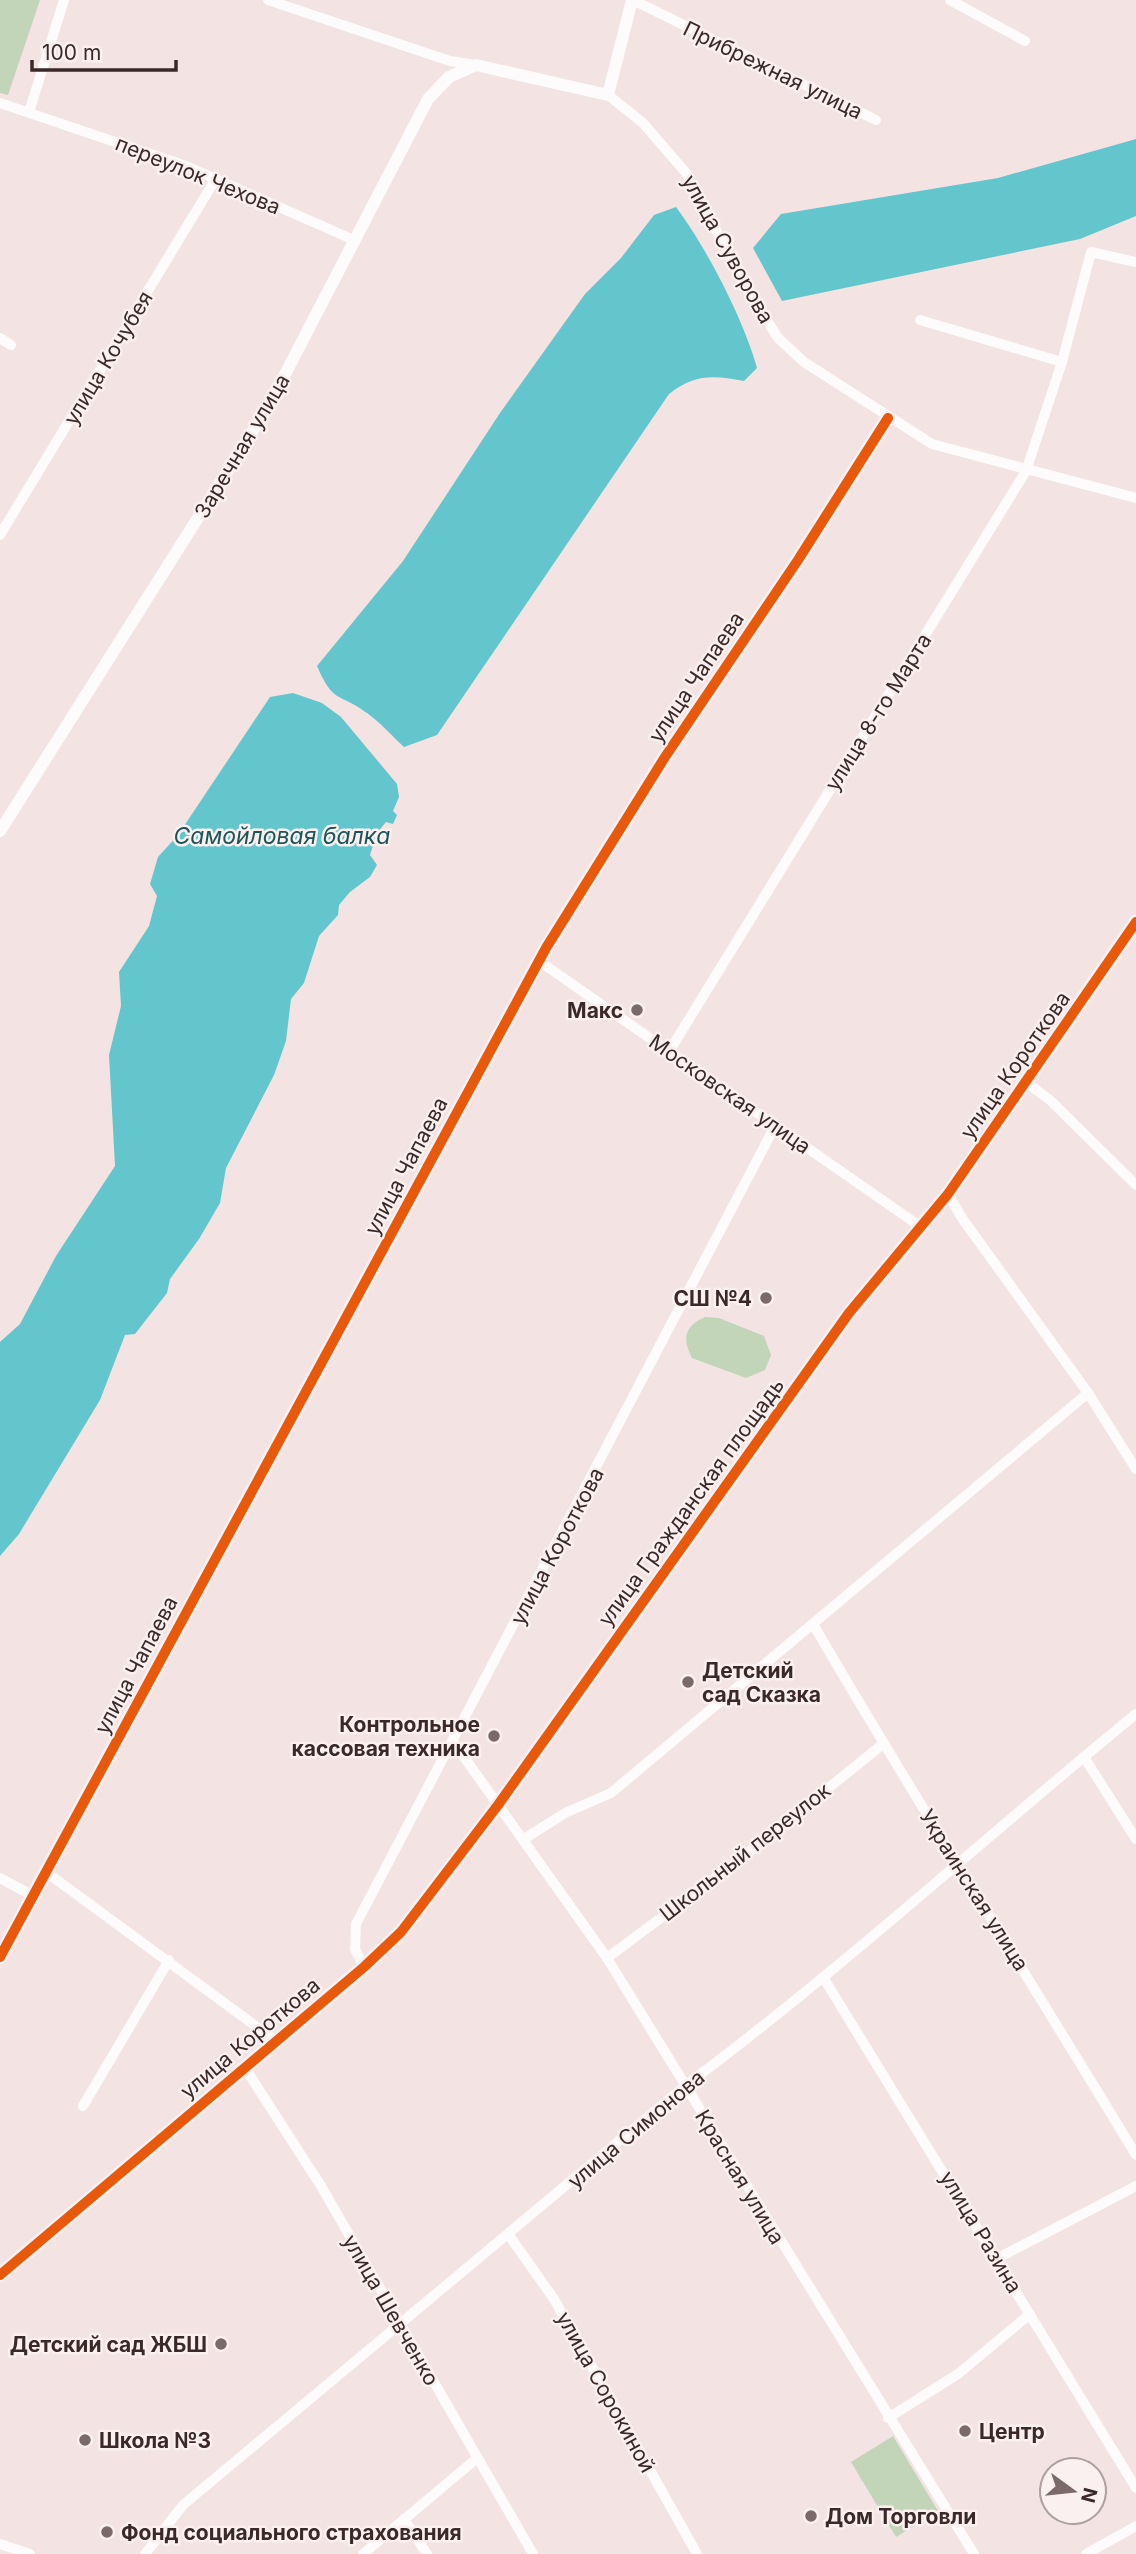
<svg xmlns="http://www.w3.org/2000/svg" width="1136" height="2554" font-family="Inter,sans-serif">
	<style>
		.green { fill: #c3d5b9 }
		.water { fill: #63c6cd }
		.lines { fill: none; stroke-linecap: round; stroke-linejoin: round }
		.minor { stroke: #fdfbfb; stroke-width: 10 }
		.major { stroke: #fdfbfb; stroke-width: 12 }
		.cycleway-casing { stroke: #f9f0ef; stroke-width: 15 }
		.cycleway { stroke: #e8590c; stroke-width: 10 }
		.poi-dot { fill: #7b6a69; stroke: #f9f0ef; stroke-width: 2.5 }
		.labels { text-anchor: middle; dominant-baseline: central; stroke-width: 5; stroke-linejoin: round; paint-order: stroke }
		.street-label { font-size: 21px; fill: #3a2928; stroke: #f9f0ef }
		.poi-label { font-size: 21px; font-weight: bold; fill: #3a2928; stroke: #f9f0ef; text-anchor: start }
		.water-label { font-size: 23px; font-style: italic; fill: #1c5559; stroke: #f9f0ef }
	</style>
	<rect width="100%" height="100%" fill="#f3e3e3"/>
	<!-- green -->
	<g class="green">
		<path d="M 0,0 L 40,0 L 8,95 L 0,93 Z"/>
		<path d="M 705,1317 L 719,1318 L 764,1336 L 771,1355 L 765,1370 L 746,1378 L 692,1358 C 682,1339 684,1326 705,1317 Z"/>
		<path d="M 893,2436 L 938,2511 L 896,2537 L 851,2462 Z"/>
	</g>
	<!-- water -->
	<g class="water">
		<path d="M 1136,139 L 1136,216 L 1080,239 L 782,301 L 753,248 L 781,214 L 998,178 Z"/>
		<path d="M 676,207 C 706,247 744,320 757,368 L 744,381 C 713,375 694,374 669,394 L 437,735 L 404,747 C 392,736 381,723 367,713 C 339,692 334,705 317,666 L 403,561 L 500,413 L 585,294 L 621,258 L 654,215 Z"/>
		<path d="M 293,693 L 322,703 L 341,717 L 397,784 L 399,797 L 393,811 L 397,815 L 393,824 L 386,822 L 377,833 L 370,855 L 377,865 L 370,877 L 350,892 L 339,905 L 338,915 L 319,936 L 304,983 L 291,999 L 286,1041 L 274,1075 L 226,1168 L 220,1203 L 199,1239 L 170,1279 L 167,1293 L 135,1334 L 125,1335 L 100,1400 L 19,1534 L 0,1556 L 0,1342 L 20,1324 L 56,1256 L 115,1166 L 109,1055 L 121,1006 L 119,972 L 149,926 L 157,896 L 150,884 L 158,857 L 178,835 L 270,697 Z"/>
	</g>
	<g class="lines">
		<!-- minor -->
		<g class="minor">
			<path d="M 268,0 L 450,61 L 476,65"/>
			<path d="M 633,0 L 876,120"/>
			<path d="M 950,0 L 1025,41"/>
			<path d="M 608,95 L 643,123 L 687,174 L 743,282 L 778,338 L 804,362 L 932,444 L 1136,498"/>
			<path d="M 0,103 L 186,166 L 354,240"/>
			<path d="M 29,112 L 64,0"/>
			<path d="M 920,320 L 1062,362"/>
			<path d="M 0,338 L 11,345"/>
			<path d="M 0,535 L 215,180"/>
			<path d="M 539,961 L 921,1227"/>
			<path d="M 670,1050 L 1026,471 L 1062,362 L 1091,252 L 1136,262"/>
			<path d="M 1027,1083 L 1050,1100 L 1136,1185"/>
			<path d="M 948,1194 L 962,1218 L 1088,1393 L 1136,1469"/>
			<path d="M 813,1624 C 917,1803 1029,1978 1136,2155"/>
			<path d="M 454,1743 L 607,1958 L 974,2554"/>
			<path d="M 1084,1757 L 1136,1839"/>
			<path d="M 524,1839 L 565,1813 L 611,1793 L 1088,1393"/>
			<path d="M 46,1872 L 276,2041"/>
			<path d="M 0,1878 L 33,1896"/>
			<path d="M 0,1957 L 546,948 L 665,757 L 798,560 L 888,418"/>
			<path d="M 607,1958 L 748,1853 L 883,1744"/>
			<path d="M 364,1967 L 355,1949 L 356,1924 L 775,1126"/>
			<path d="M 823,1977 L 1136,2488"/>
			<path d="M 245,2068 L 321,2186 L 533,2554"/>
			<path d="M 83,2106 L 169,1960"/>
			<path d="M 508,2234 L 554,2299 L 697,2554"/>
			<path d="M 998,2258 L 1136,2186"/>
			<path d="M 0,2275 L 364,1967 L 401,1932 L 498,1805 L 849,1313 L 948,1194 L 1136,922"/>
			<path d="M 888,2418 L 958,2374 L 1030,2314"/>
			<path d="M 404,2519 L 427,2554"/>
			<path d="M 0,2544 L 30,2554"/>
			<path d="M 145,2554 L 183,2505 L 686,2085 C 842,1969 985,1837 1136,1714"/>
			<path d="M 363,2554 L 476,2459"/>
			<path d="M 1086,2554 L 1136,2526"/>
		</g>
		<!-- major -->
		<path class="major" d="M 0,831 L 268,407 L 428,99 L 449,77 L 476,65 L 608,95 L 632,0"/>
		<defs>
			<g id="cycleway">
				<path d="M 0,1957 L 546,948 L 665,757 L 798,560 L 888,418"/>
				<path d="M 0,2275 L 364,1967 L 401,1932 L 498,1805 L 849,1313 L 948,1194 L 1136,922"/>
			</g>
		</defs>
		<!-- cycleway casing -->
		<use href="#cycleway" class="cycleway-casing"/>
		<!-- cycleway -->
		<use href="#cycleway" class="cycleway"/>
	</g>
	<!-- markers -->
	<g class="poi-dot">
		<circle cx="637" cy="1010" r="7"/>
		<circle cx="766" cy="1298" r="7"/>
		<circle cx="688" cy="1682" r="7"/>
		<circle cx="494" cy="1736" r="7"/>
		<circle cx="221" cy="2344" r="7"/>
		<circle cx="965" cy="2431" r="7"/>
		<circle cx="85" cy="2440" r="7"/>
		<circle cx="811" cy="2516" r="7"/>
		<circle cx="107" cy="2532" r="7"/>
	</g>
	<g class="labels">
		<!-- street labels -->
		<g class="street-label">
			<text transform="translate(773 70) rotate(26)">Прибрежная улица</text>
			<text transform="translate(198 175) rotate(22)">переулок Чехова</text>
			<text transform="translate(728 249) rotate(61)">улица Суворова</text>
			<text transform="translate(108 358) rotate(-59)">улица Кочубея</text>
			<text transform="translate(242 446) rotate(-59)">Заречная улица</text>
			<text transform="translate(696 677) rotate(-56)">улица Чапаева</text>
			<text transform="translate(878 712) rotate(-58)">улица 8-го Марта</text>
			<text transform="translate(1015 1065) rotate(-55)">улица Короткова</text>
			<text transform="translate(730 1094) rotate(35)">Московская улица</text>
			<text transform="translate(406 1166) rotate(-62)">улица Чапаева</text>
			<text transform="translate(691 1502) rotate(-54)">улица Гражданская площадь</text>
			<text transform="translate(557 1546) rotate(-62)">улица Короткова</text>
			<text transform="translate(136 1665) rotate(-62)">улица Чапаева</text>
			<text transform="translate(745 1852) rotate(-38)">Школьный переулок</text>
			<text transform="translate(974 1890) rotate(58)">Украинская улица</text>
			<text transform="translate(250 2038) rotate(-40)">улица Короткова</text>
			<text transform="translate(636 2129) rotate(-40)">улица Симонова</text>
			<text transform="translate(740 2177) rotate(59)">Красная улица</text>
			<text transform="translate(981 2232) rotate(59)">улица Разина</text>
			<text transform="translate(391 2310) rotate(60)">улица Шевченко</text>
			<text transform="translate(606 2392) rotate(61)">улица Сорокиной</text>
		</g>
		<!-- poi labels -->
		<g class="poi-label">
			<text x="623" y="1010" text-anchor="end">Макс</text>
			<text x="752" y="1298" text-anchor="end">СШ №4</text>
			<text x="702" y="1670">Детский<tspan x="702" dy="24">сад Сказка</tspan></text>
			<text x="480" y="1724" text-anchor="end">Контрольное<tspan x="480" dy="24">кассовая техника</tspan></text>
			<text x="207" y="2344" text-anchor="end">Детский сад ЖБШ</text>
			<text x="979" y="2431">Центр</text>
			<text x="99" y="2440">Школа №3</text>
			<text x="825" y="2516">Дом Торговли</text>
			<text x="121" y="2532">Фонд социального страхования</text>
		</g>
		<!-- water labels -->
		<g class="water-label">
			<text x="282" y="836">Самойловая балка</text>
		</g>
	</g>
	<!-- north arrow -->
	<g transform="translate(1073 2491) rotate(105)"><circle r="33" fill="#f9f0ef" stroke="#ada09f" stroke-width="2"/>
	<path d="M0-5L12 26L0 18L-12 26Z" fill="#7b6a69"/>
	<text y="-10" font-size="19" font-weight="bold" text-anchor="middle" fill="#3a2928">N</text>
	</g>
	<!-- scale -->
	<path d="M32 60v10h144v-10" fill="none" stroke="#3a2928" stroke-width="3.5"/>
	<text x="42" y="60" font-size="21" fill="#3a2928" stroke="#f9f0ef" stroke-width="5" paint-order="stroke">100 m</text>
</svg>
